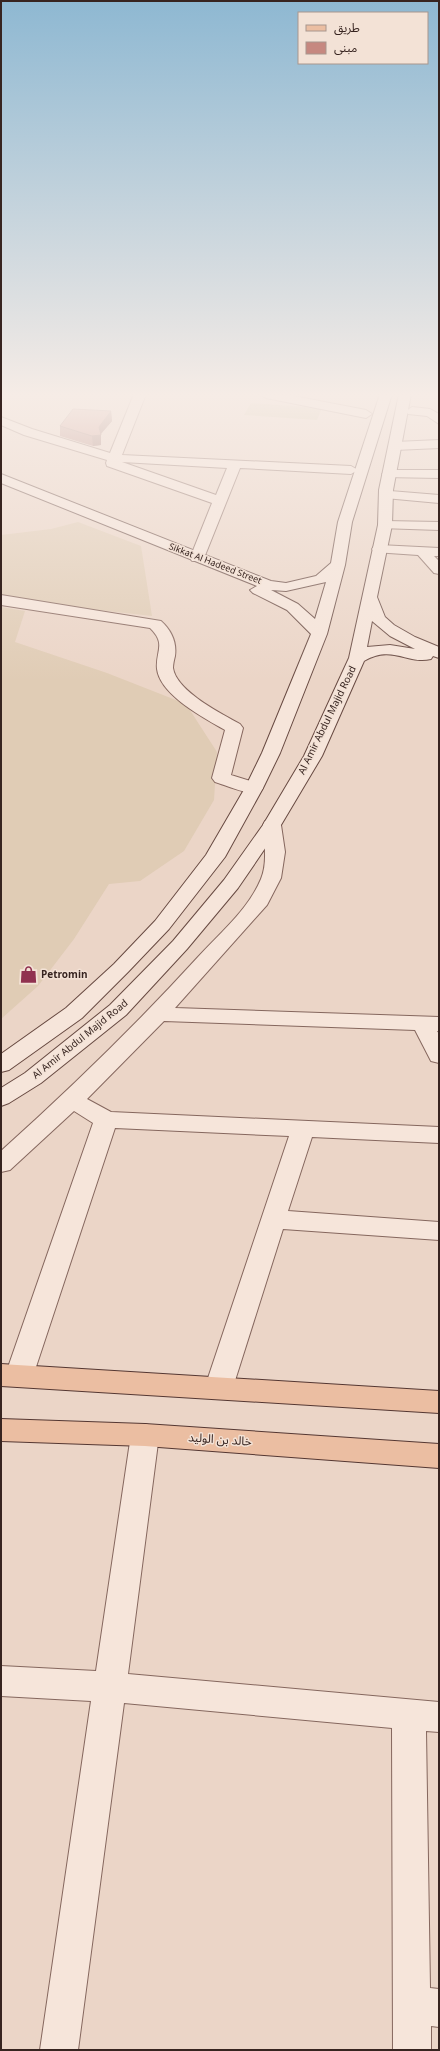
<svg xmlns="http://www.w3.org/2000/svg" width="440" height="2051" font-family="Georgia,'Noto Sans Arabic',serif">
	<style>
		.farmland { fill: #e0ccb5 }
		.green { fill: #c8c09c }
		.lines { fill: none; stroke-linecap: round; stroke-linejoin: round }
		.street-casing { stroke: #85675e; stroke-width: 2 }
		.secondary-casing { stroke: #674941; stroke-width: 2 }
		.primary-casing { stroke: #543732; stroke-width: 2 }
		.street { fill: #f6e5da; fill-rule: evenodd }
		.secondary { fill: #f6e5da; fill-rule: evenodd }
		.primary { fill: #ebbea2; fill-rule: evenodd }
		.wall { fill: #aa756e }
		.shaded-wall { fill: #8b5f5a }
		.building { fill: #c68880; stroke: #8b5f5a }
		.labels { text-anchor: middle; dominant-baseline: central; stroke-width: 3; stroke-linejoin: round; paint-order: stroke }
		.far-street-label { font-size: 9px; fill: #372420; stroke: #f3e2d6 }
		.street-label { font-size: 10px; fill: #372420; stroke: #f3e2d6 }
		.poi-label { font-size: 10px; font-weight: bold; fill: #372420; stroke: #f3e2d6; text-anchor: start }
		.near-street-label { font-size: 12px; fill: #372420; stroke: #f3e2d6 }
	</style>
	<rect width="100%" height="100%" fill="#ebd5c7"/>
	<!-- farmland -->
	<g class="farmland">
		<path d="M 78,522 L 141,546 L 152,616 L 80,608 L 1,596 L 1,535 L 51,529 Z"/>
		<path d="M 1,607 L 25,611 L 15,642 L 107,673 L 186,704 L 217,752 L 214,800 L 184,851 L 140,881 L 109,884 L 74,939 L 38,986 L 1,1019 Z"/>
	</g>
	<!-- green -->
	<path class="green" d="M 251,403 L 322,408 L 317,420 L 244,415 Z"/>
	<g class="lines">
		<defs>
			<g id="street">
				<path d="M 134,394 L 146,394 L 122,455 L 351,466 L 358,470 L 351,474 L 240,468 L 204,558 L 202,561 L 192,561 L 190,558 L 212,503 L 107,466 L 106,463 L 107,460 L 24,435 L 1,425 L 1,417 L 32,429 L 110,453 ZM 122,462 L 227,468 L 216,495 Z"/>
				<path d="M 260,394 L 283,394 L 366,410 L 372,414 L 366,418 L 266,398 Z"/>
				<path d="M 412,407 L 430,409 L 439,414 L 439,424 L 427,416 L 408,414 L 406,411 Z"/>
				<path d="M 439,440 L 439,448 L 395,450 L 389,446 L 395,442 Z"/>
				<path d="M 389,470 L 439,470 L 439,478 L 384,477 L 382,474 Z"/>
				<path d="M 390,491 L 439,495 L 439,503 L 385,498 L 383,495 L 385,492 Z"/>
				<path d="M 385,521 L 439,522 L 439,530 L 380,528 L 378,525 L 380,522 Z"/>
				<path d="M 379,545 L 439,548 L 439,556 L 434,556 L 439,561 L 439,574 L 434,573 L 418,555 L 374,552 L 372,549 L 374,546 Z"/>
				<path d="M 1,595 L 161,621 C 171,630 177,642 175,656 C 174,660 173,664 173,668 C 176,691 222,714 240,724 L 243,728 L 231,775 L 260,784 L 263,788 L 260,792 C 246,795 228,786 215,782 L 212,778 L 225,730 C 204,718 160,695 157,669 C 155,652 167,644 150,628 L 1,605 Z"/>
				<path d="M 272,819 L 279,821 L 281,825 L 285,852 L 281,878 L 267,905 L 175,1008 L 439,1017 L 439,1031 L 437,1031 L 439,1034 L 439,1063 L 431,1061 L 415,1030 L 164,1021 L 87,1099 L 111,1112 L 439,1127 L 439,1143 L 312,1137 L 288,1211 L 439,1222 L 439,1240 L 283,1229 L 233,1387 L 229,1395 L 219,1398 L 209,1395 L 205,1387 L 289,1136 L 115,1128 L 33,1376 L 29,1384 L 19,1387 L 9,1384 L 5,1376 L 93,1123 L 74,1111 L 10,1170 L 1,1172 L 1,1151 C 70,1089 136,1025 198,957 C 220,933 248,910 261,879 C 268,862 264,842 263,825 L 265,821 Z"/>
				<path d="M 145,1424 L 155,1427 L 159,1435 L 128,1674 L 439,1702 L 439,1732 L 426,1731 L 430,1988 L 439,1989 L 439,2027 L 431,2026 L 431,2050 L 393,2050 L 392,1728 L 124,1703 L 78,2050 L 40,2050 L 91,1701 L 1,1696 L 1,1666 L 96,1671 L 131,1435 L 135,1427 Z"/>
			</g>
			<g id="secondary">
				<path d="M 380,394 L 392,394 L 352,522 L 345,565 L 327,634 L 280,753 L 263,788 L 225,857 L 169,929 L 128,972 L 82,1018 L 9,1070 L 1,1072 L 1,1054 L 66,1008 L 114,964 L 155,921 L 206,855 L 245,788 L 262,753 L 311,634 L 287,610 L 253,593 L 250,590 L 257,586 L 1,483 L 1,474 L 271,581 L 286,583 L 316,576 L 331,563 L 338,522 ZM 326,582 L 315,619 L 298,604 L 271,590 L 286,591 Z"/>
				<path d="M 399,394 L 411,394 L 393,490 L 392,525 L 377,597 L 385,617 L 394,625 L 415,637 L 439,647 L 439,658 L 433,656 L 431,659 C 408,665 392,644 364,661 L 322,756 L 281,825 L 238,888 L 187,949 L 126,1015 L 41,1083 L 9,1103 L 1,1106 L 1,1088 L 25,1073 L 110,1005 L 173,941 L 224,880 L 263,825 L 304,756 L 349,658 L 378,525 L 379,490 ZM 372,621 L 390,636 L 415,649 L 390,645 L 367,647 Z"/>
			</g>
			<g id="primary">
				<path d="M 1,1364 L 439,1391 L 439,1413 L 1,1386 Z"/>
				<path d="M 1,1419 L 145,1424 L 439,1444 L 439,1468 L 145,1446 L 1,1441 Z"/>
			</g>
		</defs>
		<!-- street casing -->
		<use href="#street" class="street-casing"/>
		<!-- secondary casing -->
		<use href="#secondary" class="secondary-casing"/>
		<!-- primary casing -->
		<use href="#primary" class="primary-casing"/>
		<!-- street -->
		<use href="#street" class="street"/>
		<!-- secondary -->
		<use href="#secondary" class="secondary"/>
		<!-- primary -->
		<use href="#primary" class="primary"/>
	</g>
	<!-- wall -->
	<path class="wall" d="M 111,411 L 112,421 L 100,435 L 101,445 L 93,446 L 60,436 L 60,426 Z"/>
	<!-- shaded-wall -->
	<path class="shaded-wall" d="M 111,411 L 112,421 L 100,435 L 101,435 L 101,445 L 93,446 L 92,436 L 99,427 Z"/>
	<!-- building -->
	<path class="building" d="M 73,409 L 111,411 L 99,427 L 101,435 L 92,436 L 60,426 Z"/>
	<!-- sky -->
	<linearGradient id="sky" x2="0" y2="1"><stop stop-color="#8eb8d2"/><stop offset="0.58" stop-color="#f6ece6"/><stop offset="1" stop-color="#f6ece6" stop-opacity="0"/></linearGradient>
	<rect width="440" height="681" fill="url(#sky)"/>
	<!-- icons -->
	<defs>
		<symbol id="shop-bare" viewBox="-9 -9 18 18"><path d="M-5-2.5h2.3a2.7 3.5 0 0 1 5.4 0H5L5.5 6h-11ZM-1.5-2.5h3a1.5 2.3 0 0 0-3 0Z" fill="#90324f" stroke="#f3e2d6" stroke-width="2.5" paint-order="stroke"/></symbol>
	</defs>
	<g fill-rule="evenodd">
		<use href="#shop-bare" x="16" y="962" width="25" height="25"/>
	</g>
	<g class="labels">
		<!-- far-street labels -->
		<g class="far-street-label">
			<text transform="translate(215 564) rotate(21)">Sikkat Al Hadeed Street</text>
		</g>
		<!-- street labels -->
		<g class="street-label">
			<text transform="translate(327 720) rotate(-64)">Al Amir Abdul Majid Road</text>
			<text transform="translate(80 1039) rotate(-39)">Al Amir Abdul Majid Road</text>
		</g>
		<!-- poi labels -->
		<g class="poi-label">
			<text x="41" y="974">Petromin</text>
		</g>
		<!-- near-street labels -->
		<g class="near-street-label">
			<text transform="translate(220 1440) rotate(4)">خالد بن الوليد</text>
		</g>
	</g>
	<!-- border -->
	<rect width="440" height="2051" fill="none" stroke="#372420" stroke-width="4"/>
	<!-- legend -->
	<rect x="298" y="12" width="130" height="52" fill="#f3e2d6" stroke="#a8968d"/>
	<rect x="306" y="25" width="20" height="6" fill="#ebbea2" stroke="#a8968d"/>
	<text x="334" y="32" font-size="12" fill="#372420">طريق</text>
	<rect x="306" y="42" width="20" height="12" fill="#c68880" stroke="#a8968d"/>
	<text x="334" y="52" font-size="12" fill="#372420">مبنى</text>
</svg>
